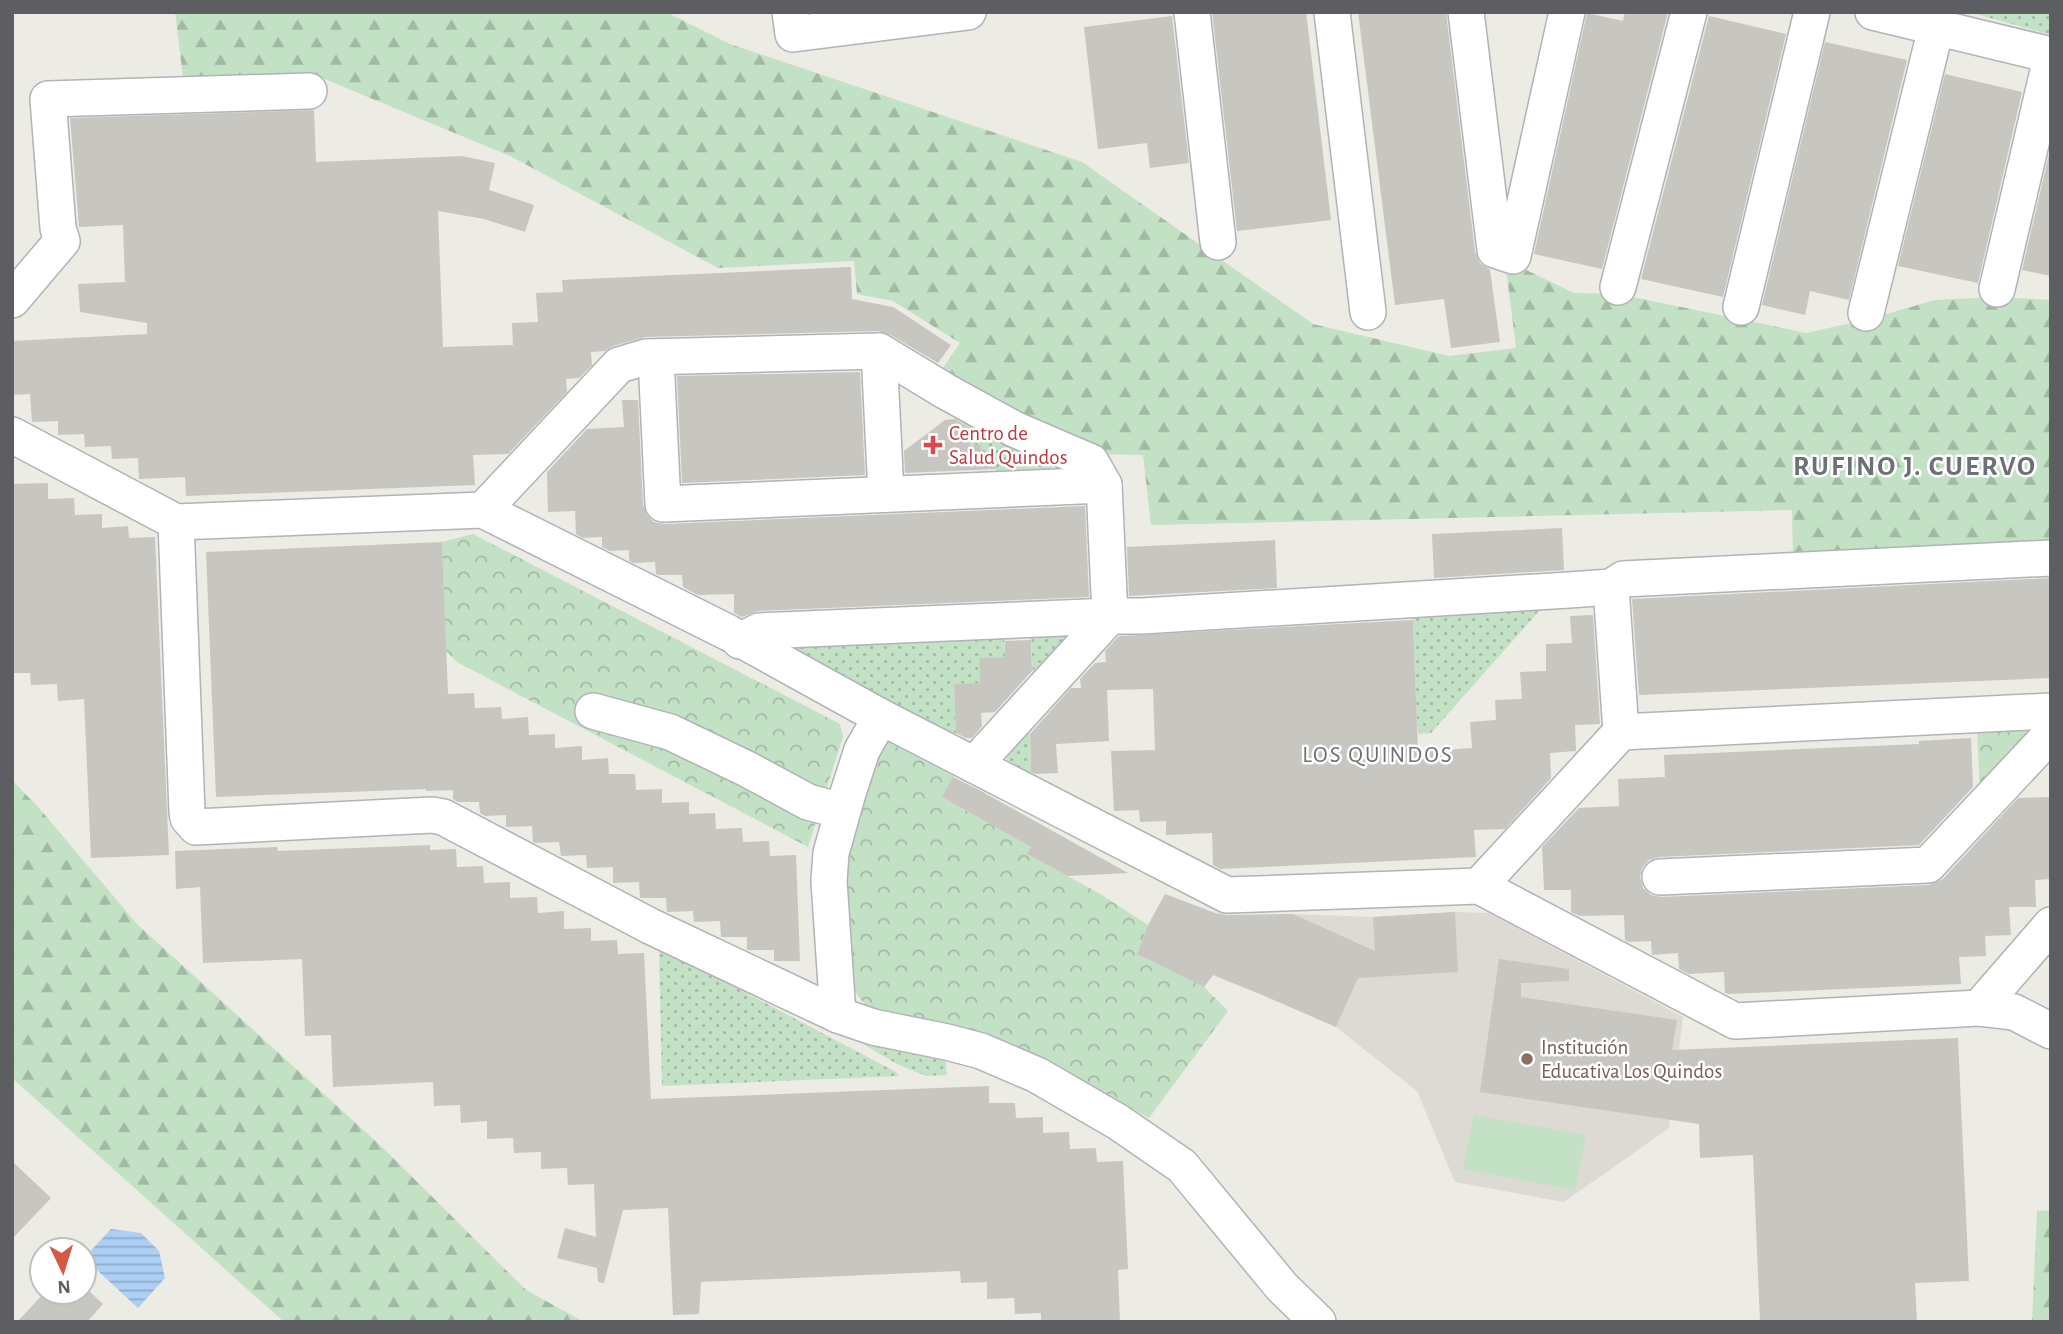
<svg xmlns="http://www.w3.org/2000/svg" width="2063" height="1334" font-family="'Alegreya Sans',sans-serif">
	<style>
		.education { fill: #dcdad2 }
		.grass { fill: #c3e1c5 }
		.forest { fill: url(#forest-firs) }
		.park { fill: url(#park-crowns) }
		.garden { fill: url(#garden-dots) }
		.water { fill: url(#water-rules) }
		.building { fill: #c8c6c0 }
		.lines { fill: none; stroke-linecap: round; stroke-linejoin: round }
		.minor-casing { stroke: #b1b3b7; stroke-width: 38 }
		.minor { stroke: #fff; stroke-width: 35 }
		.health-dot { fill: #e0444e; stroke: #fff; stroke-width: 2.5 }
		.education-dot { fill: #8d6e63; stroke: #fff; stroke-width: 2.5 }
		.labels { text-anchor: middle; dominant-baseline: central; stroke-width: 5; stroke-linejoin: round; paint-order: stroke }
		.health-label { font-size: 21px; fill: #be3a42; stroke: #fff; text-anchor: start }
		.education-label { font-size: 21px; fill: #785e54; stroke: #fff; text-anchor: start }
		.neighbourhood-label { font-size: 23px; letter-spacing: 2px; fill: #6d7074; stroke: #fff }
		.district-label { font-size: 28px; font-weight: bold; letter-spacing: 2px; fill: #6d7074; stroke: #fff }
	</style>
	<defs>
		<pattern id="forest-firs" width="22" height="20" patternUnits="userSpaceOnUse" patternTransform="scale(1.75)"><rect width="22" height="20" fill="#c3e1c5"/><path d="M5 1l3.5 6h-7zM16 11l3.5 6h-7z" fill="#a2baa3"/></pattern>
		<pattern id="park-crowns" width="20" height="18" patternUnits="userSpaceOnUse" patternTransform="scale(1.75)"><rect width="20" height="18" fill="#c3e1c5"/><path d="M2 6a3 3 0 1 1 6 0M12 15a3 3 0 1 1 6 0" fill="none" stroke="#a2baa3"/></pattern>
		<pattern id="garden-dots" width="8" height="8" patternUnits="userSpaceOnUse" patternTransform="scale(1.75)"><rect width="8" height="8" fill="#c3e1c5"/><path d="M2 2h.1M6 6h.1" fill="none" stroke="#a2baa3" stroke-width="1.8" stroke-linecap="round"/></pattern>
		<pattern id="water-rules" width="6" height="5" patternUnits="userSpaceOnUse" patternTransform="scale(1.75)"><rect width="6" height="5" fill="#accff4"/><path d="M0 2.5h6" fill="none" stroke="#8fabc9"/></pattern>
	</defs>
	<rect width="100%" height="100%" fill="#ecebe4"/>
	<!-- education -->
	<path class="education" d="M 1455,912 L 1489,913 L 1683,1017 L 1669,1128 L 1564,1202 L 1455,1182 L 1417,1091 L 1336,1027 L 1267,997 L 1292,938 L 1292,914 L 1373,917 Z"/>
	<!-- grass -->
	<path class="grass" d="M 1474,1115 L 1586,1135 L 1575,1190 L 1463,1169 Z"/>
	<!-- forest -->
	<g class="forest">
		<path d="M 175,12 L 666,12 L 730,44 L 1082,162 L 1313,324 L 1449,356 L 1516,348 L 1505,260 L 1574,293 L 1618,294 L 1806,333 L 1869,319 L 1935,300 L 1996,297 L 2051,300 L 2051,552 L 1793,559 L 1792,510 L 1151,525 L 1143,455 L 1098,454 L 938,375 L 960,343 L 893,301 L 857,294 L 854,261 L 718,268 L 510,156 L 310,73 L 183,77 Z"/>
		<path d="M 12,780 L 39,808 L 137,924 L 381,1146 L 526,1290 L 584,1322 L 284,1322 L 12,1078 Z"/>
		<path d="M 2051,1210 L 2051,1322 L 2032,1322 L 2037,1211 Z"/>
	</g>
	<!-- park -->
	<g class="park">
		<path d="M 473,534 L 840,724 L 843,737 L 808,847 L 457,662 L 446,651 L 442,542 Z"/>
		<path d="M 2045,724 L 1980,796 L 1977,727 Z"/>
		<path d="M 885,741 L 954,776 L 942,797 L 1031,847 L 1028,854 L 1102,895 L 1148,925 L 1137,954 L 1204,987 L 1228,1011 L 1149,1118 L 1049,1061 L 989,1035 L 867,1008 L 854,990 L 846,858 L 854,820 Z"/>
	</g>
	<!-- garden -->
	<g class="garden">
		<path d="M 1969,12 L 2051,12 L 2051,35 Z"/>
		<path d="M 953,411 L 1051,458 L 1052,480 L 891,485 L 898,476 L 996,471 L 995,454 L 981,455 L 981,445 L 970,446 L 969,428 L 951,415 Z"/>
		<path d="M 1547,602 L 1431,733 L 1419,734 L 1417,725 L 1413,617 Z"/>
		<path d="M 1083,621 L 1033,684 L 1031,630 Z"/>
		<path d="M 1004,631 L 1005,657 L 979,658 L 980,683 L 954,684 L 956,738 L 778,642 Z"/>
		<path d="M 1029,720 L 1031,774 L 1007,760 L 1006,750 Z"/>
		<path d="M 659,947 L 896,1072 L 899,1076 L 662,1086 Z"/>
		<path d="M 867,1042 L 945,1054 L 947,1075 L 926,1076 L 899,1065 L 866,1046 Z"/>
	</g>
	<!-- water -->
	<path class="water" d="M 111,1229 L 141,1233 L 159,1251 L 165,1278 L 138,1308 L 84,1258 Z"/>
	<!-- building -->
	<g class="building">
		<path d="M 1212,12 L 1306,12 L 1331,220 L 1237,231 Z"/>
		<path d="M 1358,12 L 1446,12 L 1475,252 L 1480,263 L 1490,270 L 1500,342 L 1451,348 L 1444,299 L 1395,305 Z"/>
		<path d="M 1625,12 L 1668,12 L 1602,269 L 1534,254 L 1587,13 L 1623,21 Z"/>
		<path d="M 1172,16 L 1189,163 L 1150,168 L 1147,143 L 1098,149 L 1084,27 Z"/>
		<path d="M 1709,16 L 1786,34 L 1723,297 L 1641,279 Z"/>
		<path d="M 1825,42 L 1907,60 L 1849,300 L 1810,291 L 1805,315 L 1762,305 Z"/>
		<path d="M 1945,74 L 2022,92 L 1978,283 L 1898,266 Z"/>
		<path d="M 314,110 L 316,162 L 462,156 L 495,163 L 489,190 L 534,205 L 525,232 L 484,219 L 438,211 L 443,347 L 513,345 L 512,323 L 538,322 L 536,293 L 563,292 L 562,280 L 851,267 L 852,299 L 893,307 L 951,345 L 938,363 L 889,334 L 878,331 L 645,337 L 613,346 L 605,351 L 591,352 L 592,365 L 579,378 L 566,379 L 567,392 L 508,454 L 473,455 L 475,485 L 186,496 L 185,477 L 139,479 L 138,458 L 112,459 L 111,446 L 85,447 L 84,434 L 58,435 L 58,421 L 32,422 L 30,394 L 12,395 L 12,341 L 147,334 L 147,323 L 80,312 L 78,284 L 125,282 L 123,225 L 79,227 L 70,118 Z"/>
		<path d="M 2050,150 L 2051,150 L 2051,276 L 2022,270 Z"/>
		<path d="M 860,372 L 865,475 L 682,483 L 677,376 Z"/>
		<path d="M 622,400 L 638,400 L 643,505 L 647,515 L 654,522 L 664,524 L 1085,506 L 1089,597 L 758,611 L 742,617 L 734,613 L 734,594 L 698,595 L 683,587 L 682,575 L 659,575 L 656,574 L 655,562 L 634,563 L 629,561 L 629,550 L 610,551 L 602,547 L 602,537 L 583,538 L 576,534 L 575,511 L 548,512 L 547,472 L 587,429 L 624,427 Z"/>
		<path d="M 955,419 L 969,428 L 970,446 L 981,445 L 981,455 L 995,454 L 996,469 L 905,473 L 904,451 L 945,420 Z"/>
		<path d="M 48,483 L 48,499 L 74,498 L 75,515 L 102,514 L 102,528 L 128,526 L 129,538 L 155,537 L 169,855 L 91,858 L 84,699 L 58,701 L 57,684 L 31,685 L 30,673 L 12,673 L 12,484 Z"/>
		<path d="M 1562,528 L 1564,570 L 1434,578 L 1432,534 Z"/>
		<path d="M 1275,540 L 1277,588 L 1129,596 L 1127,547 Z"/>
		<path d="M 442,542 L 448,694 L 474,693 L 475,708 L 501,707 L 502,719 L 528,717 L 529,735 L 555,734 L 555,748 L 582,746 L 582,760 L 608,758 L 609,774 L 635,774 L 636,790 L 662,789 L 662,803 L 689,802 L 689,814 L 715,813 L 716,829 L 742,828 L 743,842 L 769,841 L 770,856 L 796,855 L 800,961 L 774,961 L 774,950 L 747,950 L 747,937 L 721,937 L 720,921 L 694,922 L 693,911 L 667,912 L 666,898 L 640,898 L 639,882 L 613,883 L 613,867 L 587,868 L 586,855 L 561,856 L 559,842 L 536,843 L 533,842 L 532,826 L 506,827 L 506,815 L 485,816 L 480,813 L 479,802 L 458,802 L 453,799 L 453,790 L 426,791 L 426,789 L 216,797 L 206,552 Z"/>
		<path d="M 2051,578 L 2051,678 L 1639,695 L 1632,599 Z"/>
		<path d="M 1593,615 L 1600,724 L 1575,725 L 1576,751 L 1550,753 L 1551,778 L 1505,829 L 1474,830 L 1476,857 L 1220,869 L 1213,865 L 1212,833 L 1166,835 L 1166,821 L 1140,822 L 1139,810 L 1114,811 L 1111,751 L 1155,750 L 1153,689 L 1107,690 L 1109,741 L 1056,744 L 1058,773 L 1035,774 L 1031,772 L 1030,734 L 1071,688 L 1081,688 L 1080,679 L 1095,663 L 1106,662 L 1105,651 L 1119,636 L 1413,620 L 1418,751 L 1445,750 L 1472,748 L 1470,722 L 1496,720 L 1495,700 L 1522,699 L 1520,672 L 1546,671 L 1546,644 L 1572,643 L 1570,616 Z"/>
		<path d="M 1031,640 L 1032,671 L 995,712 L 981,713 L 982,726 L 972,738 L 966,738 L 956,733 L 954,684 L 980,683 L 979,658 L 1005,657 L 1005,641 Z"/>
		<path d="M 1971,738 L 1973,787 L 1919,845 L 1659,857 L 1649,860 L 1642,868 L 1640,877 L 1643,888 L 1651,895 L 1661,897 L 1929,885 L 1943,879 L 2018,798 L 2051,797 L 2051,879 L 2035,880 L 2036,907 L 2009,907 L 2011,935 L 1985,936 L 1986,956 L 1959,957 L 1961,984 L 1728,994 L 1725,993 L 1724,972 L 1689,974 L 1679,969 L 1678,953 L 1652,955 L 1651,941 L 1628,942 L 1625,940 L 1624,915 L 1580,916 L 1571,912 L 1571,890 L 1544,890 L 1542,847 L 1579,808 L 1619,806 L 1618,779 L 1665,777 L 1664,755 L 1919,744 L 1919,741 Z"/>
		<path d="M 953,777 L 981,791 L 1128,873 L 1068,876 L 1027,854 L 1031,847 L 942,797 Z"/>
		<path d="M 430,845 L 430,850 L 456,849 L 457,867 L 483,866 L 484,883 L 510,882 L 510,898 L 537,897 L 538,913 L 564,911 L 564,929 L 591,928 L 591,941 L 617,940 L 618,954 L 644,953 L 651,1099 L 989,1086 L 989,1103 L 1015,1103 L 1016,1118 L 1043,1117 L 1043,1133 L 1069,1132 L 1070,1149 L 1096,1148 L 1097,1162 L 1123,1161 L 1128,1269 L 1118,1270 L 1120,1322 L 1041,1322 L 1041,1313 L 1015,1314 L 1014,1298 L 987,1299 L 987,1282 L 961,1283 L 960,1271 L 701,1282 L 699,1314 L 673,1315 L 668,1208 L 623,1210 L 604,1283 L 598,1282 L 597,1268 L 557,1258 L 565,1228 L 596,1237 L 594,1184 L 568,1185 L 567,1168 L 541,1169 L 541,1152 L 514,1153 L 513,1138 L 487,1139 L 487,1121 L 461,1123 L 460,1105 L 434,1106 L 433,1082 L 333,1087 L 331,1035 L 305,1036 L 302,959 L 203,963 L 200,887 L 176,889 L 175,851 L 277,847 L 278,851 Z"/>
		<path d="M 1165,894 L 1215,913 L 1227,915 L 1293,914 L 1375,951 L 1373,917 L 1455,912 L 1458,972 L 1358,978 L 1336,1027 L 1267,997 L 1213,975 L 1204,987 L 1137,954 L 1148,925 Z"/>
		<path d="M 1499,959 L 1569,969 L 1569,981 L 1521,983 L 1521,997 L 1677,1020 L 1672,1050 L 1958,1038 L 1969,1281 L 1915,1283 L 1917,1322 L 1760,1322 L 1753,1155 L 1700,1158 L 1699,1124 L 1480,1092 Z"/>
		<path d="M 12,1161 L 51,1198 L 12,1239 Z"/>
		<path d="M 45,1292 L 90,1292 L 103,1304 L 87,1322 L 17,1322 Z"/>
	</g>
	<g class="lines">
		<defs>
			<g id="minor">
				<path d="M 790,12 L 793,34 L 968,12"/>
				<path d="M 1192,12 L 1218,242"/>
				<path d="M 1332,12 L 1368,312"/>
				<path d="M 1466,12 L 1495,250 L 1513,256 L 1567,12"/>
				<path d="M 1873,12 L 2051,55"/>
				<path d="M 1618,287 L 1689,12"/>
				<path d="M 1997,289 L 2051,58"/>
				<path d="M 12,300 L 62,241 L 58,228 L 48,99 L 309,91"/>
				<path d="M 1741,307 L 1812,12"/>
				<path d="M 1866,313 L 1936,28"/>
				<path d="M 879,351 L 886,494"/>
				<path d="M 656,358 L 663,504 L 1104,485"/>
				<path d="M 12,435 L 176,522 L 483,510 L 729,633 L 881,717 L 1227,895 L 1479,886 L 1735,1021 L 1979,1008 L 2014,1012 L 2051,1031"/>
				<path d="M 483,510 L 619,365 L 646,357 L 879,351 L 945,391 L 1014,429 L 1091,462 L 1104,485 L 1110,616 L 974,765"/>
				<path d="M 176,522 L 187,812 L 188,818 L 196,827 L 432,815 L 443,817 L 650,926 L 838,1015 L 873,1027 L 947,1042 L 981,1051 L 1037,1075 L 1118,1122 L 1182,1166 L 1282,1287 L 1318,1322"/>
				<path d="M 1611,587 L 1621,732"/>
				<path d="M 740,641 L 759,631 L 1110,616 L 1142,616 L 1569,590 L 1611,587 L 1623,579 L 2051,558"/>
				<path d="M 593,711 L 670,732 L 747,769 L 808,802 L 842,811"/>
				<path d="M 1660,877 L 1928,865 L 2051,734"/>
				<path d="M 1479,886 L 1621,732 L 2051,711"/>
				<path d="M 1979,1008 L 2051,925"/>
				<path d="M 838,1015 L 829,881 L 831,853 L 848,793 L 862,750 L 881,717"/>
			</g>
		</defs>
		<!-- minor casing -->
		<use href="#minor" class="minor-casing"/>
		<!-- minor -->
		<use href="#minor" class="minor"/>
	</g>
	<!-- markers -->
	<path class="health-dot" d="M929.5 434.5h7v7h7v7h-7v7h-7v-7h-7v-7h7z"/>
	<circle class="education-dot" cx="1527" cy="1059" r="7"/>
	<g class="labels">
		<!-- health labels -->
		<g class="health-label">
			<text x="949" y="433">Centro de<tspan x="949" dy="24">Salud Quindos</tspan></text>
		</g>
		<!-- education labels -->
		<g class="education-label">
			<text x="1541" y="1047">Institución<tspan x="1541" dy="24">Educativa Los Quindos</tspan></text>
		</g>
		<!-- neighbourhood labels -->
		<g class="neighbourhood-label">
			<text x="1378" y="755">LOS QUINDOS</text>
		</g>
		<!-- district labels -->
		<g class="district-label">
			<text x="1915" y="467">RUFINO J. CUERVO</text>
		</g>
	</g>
	<!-- border -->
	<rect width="2063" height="1334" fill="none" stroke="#5c5e62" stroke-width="28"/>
	<!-- north arrow -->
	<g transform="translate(63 1271) rotate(176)"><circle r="33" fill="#ffffff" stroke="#bebfc0" stroke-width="2"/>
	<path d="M0-5L12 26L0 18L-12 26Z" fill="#d35a43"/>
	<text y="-10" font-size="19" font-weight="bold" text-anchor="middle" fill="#5c5e62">N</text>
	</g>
</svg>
